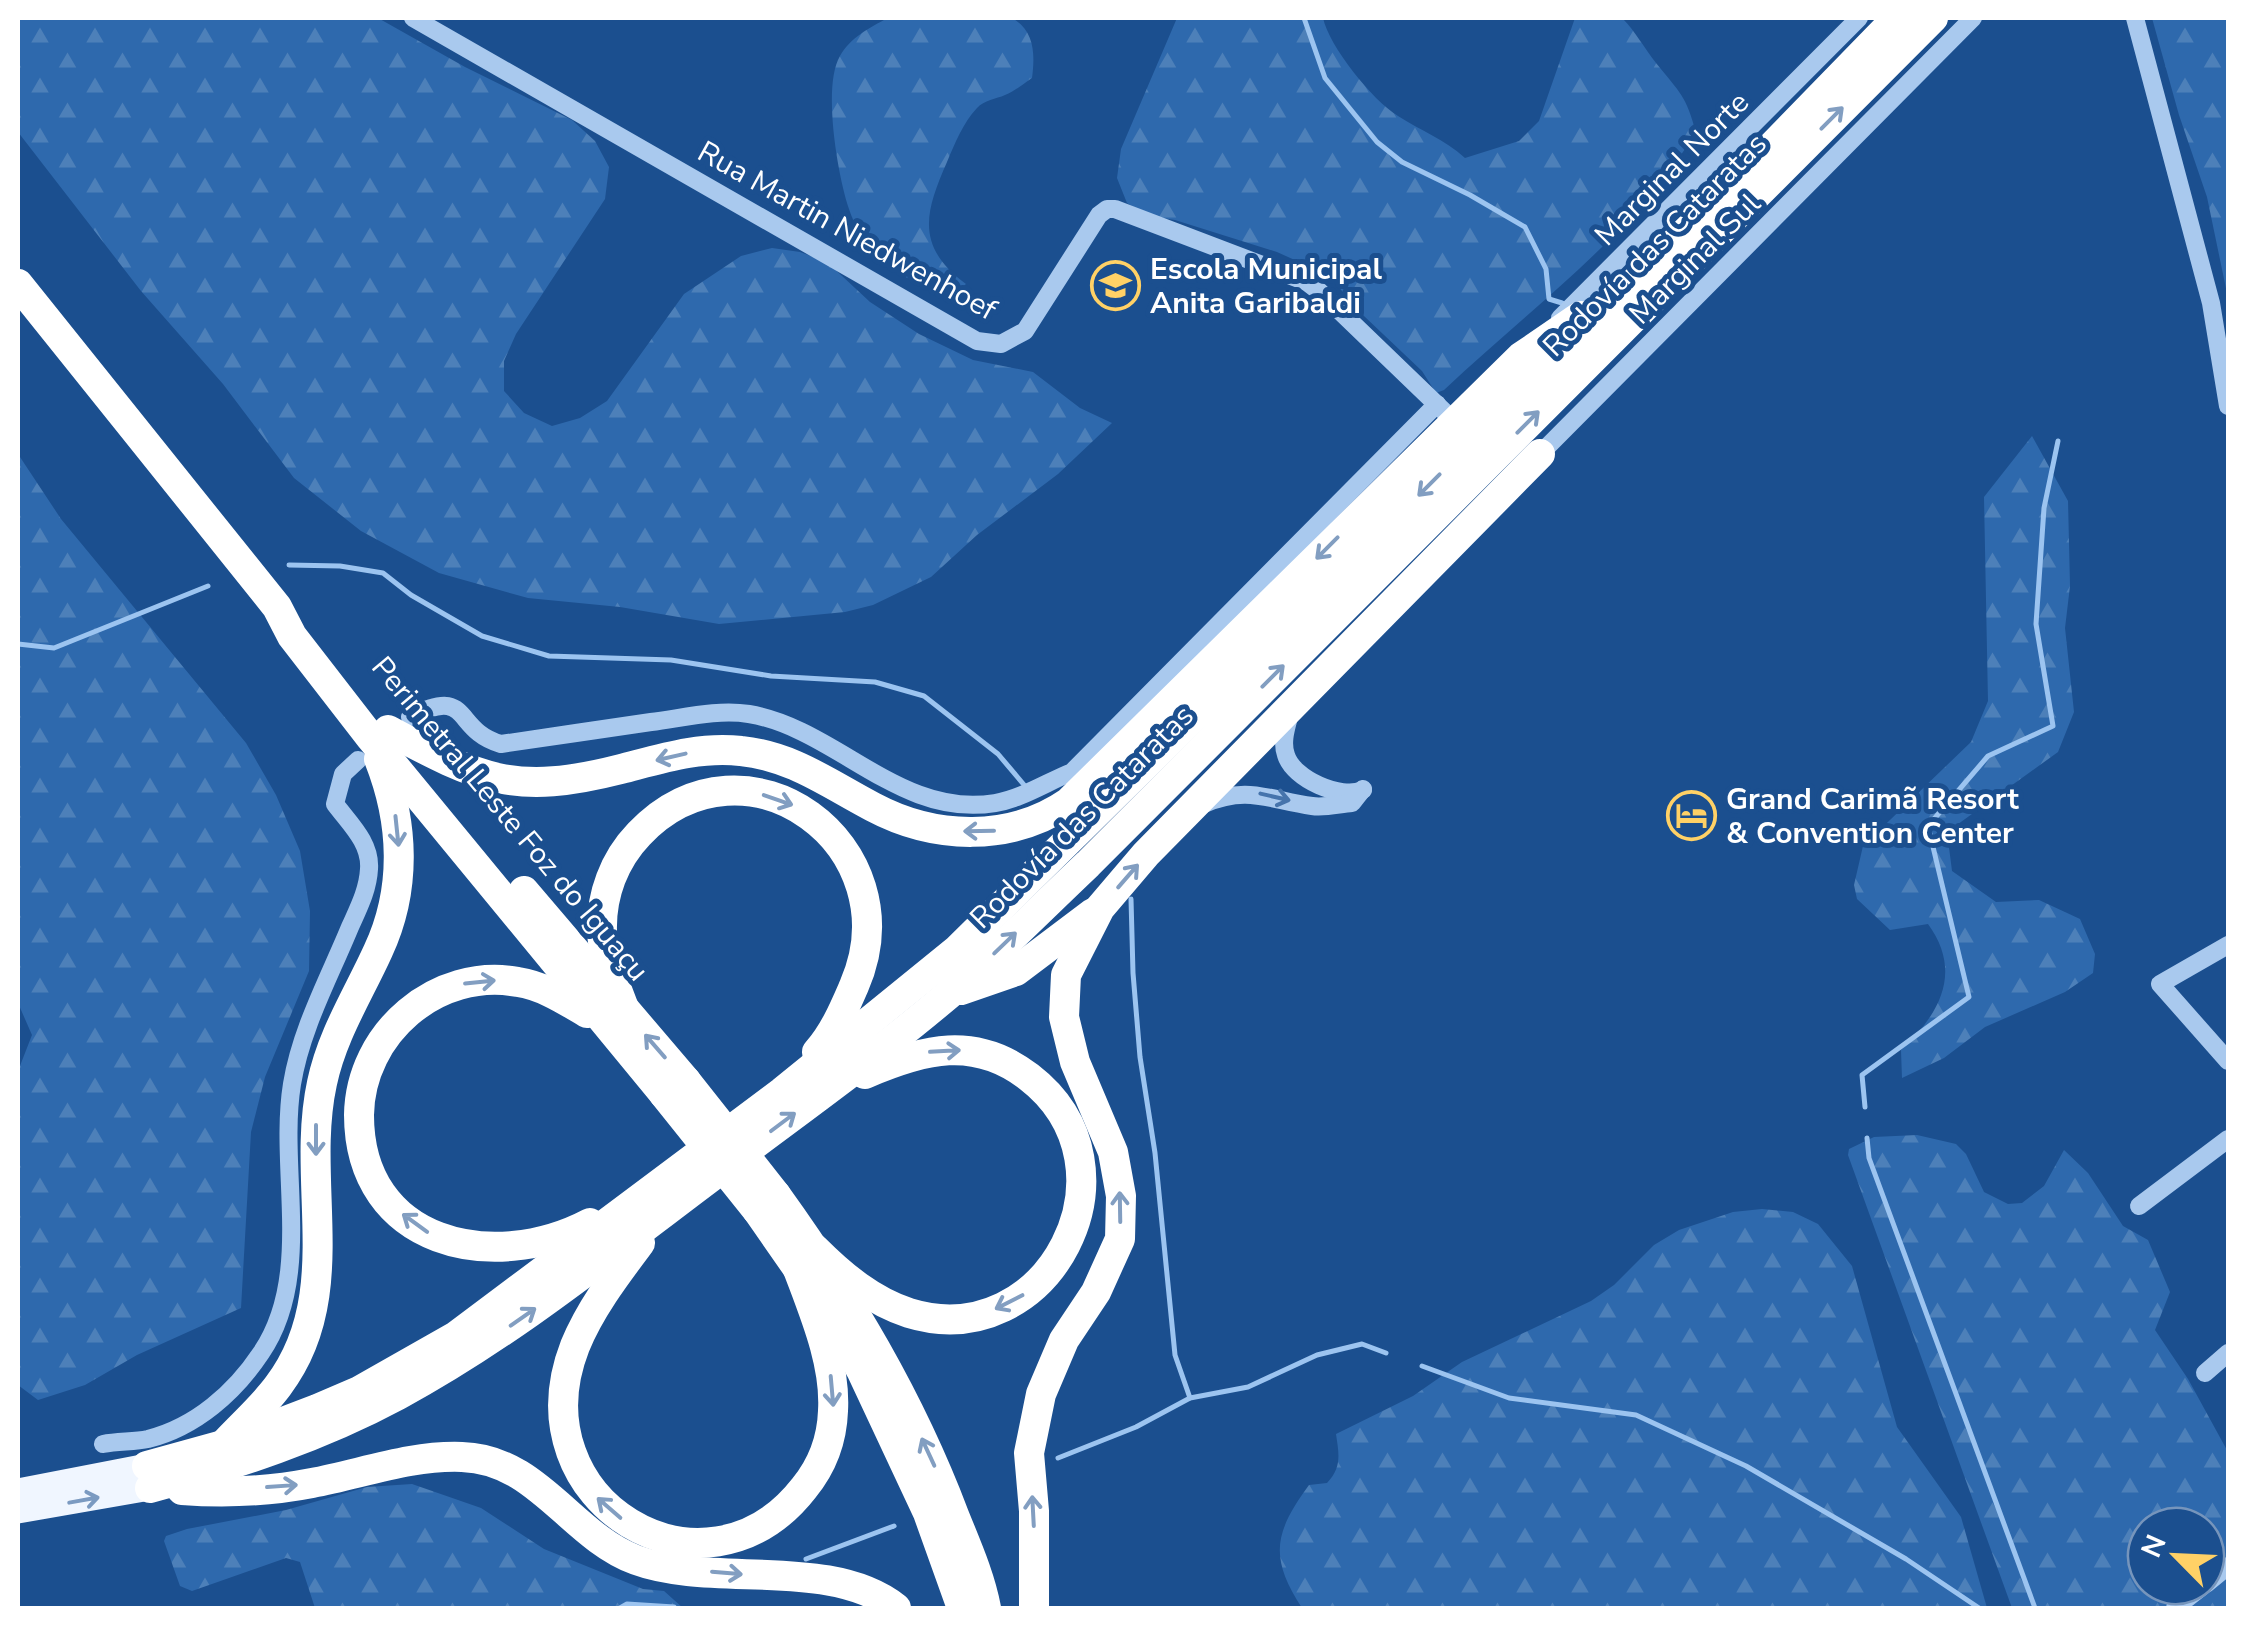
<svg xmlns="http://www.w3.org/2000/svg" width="2246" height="1626" font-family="'Nunito Sans',sans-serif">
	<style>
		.forest { fill: url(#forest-firs); fill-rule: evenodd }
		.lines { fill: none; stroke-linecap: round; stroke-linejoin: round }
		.stream { stroke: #9cc4f0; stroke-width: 5 }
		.minor { stroke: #a9c9ee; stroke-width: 18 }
		.major { stroke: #f0f6ff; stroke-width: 25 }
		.highway { stroke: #fff; stroke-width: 30 }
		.highway-bridge { stroke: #fff; stroke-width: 30 }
		.oneway { stroke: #829ec1 }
		.oneway2 { stroke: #4674ac }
		.oneway3 { stroke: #7b9ac1 }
		.labels { text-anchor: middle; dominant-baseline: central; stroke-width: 10; stroke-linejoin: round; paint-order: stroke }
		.street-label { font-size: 30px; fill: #fff; stroke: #1b4f8f }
		.poi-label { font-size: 30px; font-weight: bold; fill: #fff; stroke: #1b4f8f; text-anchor: start }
	</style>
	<defs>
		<pattern id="forest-firs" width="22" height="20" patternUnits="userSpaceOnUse" patternTransform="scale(2.5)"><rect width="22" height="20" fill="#2e69ad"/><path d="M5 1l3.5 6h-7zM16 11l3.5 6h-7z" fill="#4d80b9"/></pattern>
	</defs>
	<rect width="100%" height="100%" fill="#1b4f8f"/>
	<!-- forest -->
	<g class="forest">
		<path d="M 18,18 L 378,18 L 465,67 L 572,120 L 595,141 L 609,167 L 605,199 L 516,334 L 504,361 L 504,391 L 524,413 L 552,426 L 580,418 L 607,401 L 684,294 L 741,256 L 772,248 L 800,252 L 827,262 L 870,302 L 919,334 L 973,360 L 1033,372 L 1080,408 L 1112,423 L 1058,474 L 977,535 L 931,577 L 873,605 L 845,612 L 719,624 L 620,607 L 528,598 L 439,573 L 361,531 L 294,478 L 223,384 L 141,291 L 18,132 Z"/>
		<path d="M 888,18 L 1012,18 C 1035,31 1035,55 1032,78 C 1023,84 1015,91 1005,95 C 996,99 984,100 977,108 C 963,123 955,143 947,162 C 924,214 916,247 966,284 L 952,295 C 927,286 903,280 883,261 C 868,248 855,228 849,209 C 838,177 822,86 840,56 C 851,37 869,28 888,18 Z"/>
		<path d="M 1177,18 L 1323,18 C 1329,46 1372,100 1398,116 C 1421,131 1444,139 1465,158 L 1519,141 L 1539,121 L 1575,18 L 1622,18 C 1636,32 1644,48 1656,63 C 1680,93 1686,95 1696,133 C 1680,156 1664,180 1646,201 C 1585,270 1511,327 1444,390 L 1436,393 L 1422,371 L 1364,316 L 1328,275 L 1277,252 L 1175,220 L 1149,216 L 1127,203 L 1117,178 L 1121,149 Z"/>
		<path d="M 2152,18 L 2228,18 L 2228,298 L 2207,197 L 2179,115 Z"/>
		<path d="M 2032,436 L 2068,501 L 2070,586 L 2065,628 L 2074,712 L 2058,752 L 1947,832 L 1952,871 L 1996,902 L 2039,900 L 2080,919 L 2095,954 L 2093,973 L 2065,992 L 1985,1027 L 1944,1058 L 1902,1078 L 1901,1050 C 1940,1014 1963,972 1928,924 L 1890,930 L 1857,899 L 1854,885 L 1863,846 L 1971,742 L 1988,701 L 1984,497 Z"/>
		<path d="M 18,454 L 61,519 L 246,743 L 276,795 L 300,851 L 310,911 L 309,971 L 265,1077 L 251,1132 L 241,1308 L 137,1355 L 85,1385 L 38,1400 L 18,1385 L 18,1071 L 32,1035 L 18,1003 Z"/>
		<path d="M 1917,1135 L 1956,1144 L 1966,1154 L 1984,1192 L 2008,1204 L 2022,1203 L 2044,1186 L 2064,1150 L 2088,1173 L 2123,1226 L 2148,1240 L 2170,1292 L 2155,1330 L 2188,1379 L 2228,1452 L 2228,1608 L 2012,1608 L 1848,1155 L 1849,1149 L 1874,1137 ZM 2146,1526 L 2206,1526 L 2206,1586 L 2146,1586 Z"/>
		<path d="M 1762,1209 L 1793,1212 L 1818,1224 L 1852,1266 L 1897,1427 L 1961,1517 L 1987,1608 L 1302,1608 C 1269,1557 1274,1533 1309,1485 L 1327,1483 C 1342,1467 1339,1454 1336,1434 L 1413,1396 L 1462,1362 L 1591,1301 L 1614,1285 L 1654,1245 L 1679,1230 L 1733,1212 Z"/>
		<path d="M 412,1484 L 481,1508 L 544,1549 L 643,1589 L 664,1591 L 683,1608 L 315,1608 L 300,1562 L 286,1558 L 192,1591 L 180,1586 L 164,1541 L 166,1536 L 187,1529 L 286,1510 L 367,1487 Z"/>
	</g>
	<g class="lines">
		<!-- stream -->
		<g class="stream">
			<path d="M 1304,18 L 1325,78 L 1377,142 L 1402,162 L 1470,195 L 1525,227 L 1546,269 L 1549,299 L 1562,303"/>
			<path d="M 289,565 L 340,566 L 383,573 L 411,595 L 482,636 L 549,656 L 671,660 L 771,676 L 875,682 L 924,696 L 998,754 L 1025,786"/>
			<path d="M 18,644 L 54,648 L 208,586"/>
			<path d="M 1131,899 L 1133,973 L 1140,1057 L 1155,1153 L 1175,1355 L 1190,1398"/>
			<path d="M 1865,1107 L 1862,1075 L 1969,997 L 1928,826 L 1988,756 L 2053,726 L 2036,624 L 2044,508 L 2058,441"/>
			<path d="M 1867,1138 L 1869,1158 L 2035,1608"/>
			<path d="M 1422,1366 L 1509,1398 L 1636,1415 L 1746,1466 L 1906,1559 L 1979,1608"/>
			<path d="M 1058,1458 L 1136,1427 L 1190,1398 L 1248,1387 L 1317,1355 L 1362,1344 L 1386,1353"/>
			<path d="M 806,1559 L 894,1526"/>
			<path d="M 620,1608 L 627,1604 L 674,1607"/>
		</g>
		<!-- minor -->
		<g class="minor">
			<path d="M 413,18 L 977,341 L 1001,344 L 1025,331 L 1099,215 L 1107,209 L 1115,209 L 1307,282 L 1320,292 L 1455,422"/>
			<path d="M 2135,18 L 2211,303 L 2228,406"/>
			<path d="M 1560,318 L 1859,18"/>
			<path d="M 1540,454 L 1973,18"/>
			<path d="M 1290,713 C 1287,726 1281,741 1286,755 C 1293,779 1341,800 1363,790"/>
			<path d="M 410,717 C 472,685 452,730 501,744 C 551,737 601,729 651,722 C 683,718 717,709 749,714 C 837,729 900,819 995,803 C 1021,799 1047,782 1072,772 L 1437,404"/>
			<path d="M 1204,804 C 1247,785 1269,800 1312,806 C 1325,808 1339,804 1352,803 L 1363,789"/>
			<path d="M 2228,945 L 2160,984 L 2228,1061"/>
			<path d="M 2139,1206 L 2228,1139"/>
			<path d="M 2205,1373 L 2228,1353"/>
			<path d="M 103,1444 C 118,1441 134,1442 148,1439 C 196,1427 235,1392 261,1353 C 314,1275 278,1170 292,1084 C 301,1029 329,978 350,927 C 358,909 368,890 369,869 C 371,843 350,824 335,804 L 343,774 L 358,760"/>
			<path d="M 2206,1584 L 2228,1566"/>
			<path d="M 2175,1608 L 2203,1586"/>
		</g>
		<!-- major -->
		<g class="major">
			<path d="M 18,1491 L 147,1466"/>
			<path d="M 18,1511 L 150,1488"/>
		</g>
		<!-- highway -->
		<g class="highway">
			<path d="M 18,284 L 277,607 L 292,636 L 371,738 L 664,1094"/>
			<path d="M 388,730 C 481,780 515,796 621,769 C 660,759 700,746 741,751 C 792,756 829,784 873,807 C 935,840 1011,842 1069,802 L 1521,357 L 1581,316"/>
			<path d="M 524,891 L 686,1081"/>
			<path d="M 961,990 L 1016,971 L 1093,913"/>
			<path d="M 625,1011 C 616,986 603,958 602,931 C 601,895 614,860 639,834 C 746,722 915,846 854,986 C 844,1009 834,1033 817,1052"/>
			<path d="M 587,1013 C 565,1000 544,986 518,982 C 437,967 360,1033 359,1115 C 359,1245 493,1274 590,1223"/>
			<path d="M 776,1195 C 848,1295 910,1399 954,1515 C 966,1545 980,1576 986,1608"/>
			<path d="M 757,1210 L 835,1322 L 861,1370 L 928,1513 L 962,1608"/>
			<path d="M 640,1243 C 616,1275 590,1309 575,1346 C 514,1502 705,1615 804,1488 C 822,1466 832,1439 833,1411 C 836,1362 813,1310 796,1264"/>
			<path d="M 815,1249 C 842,1276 872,1301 909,1313 C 1049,1356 1146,1167 1029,1077 C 975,1035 923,1049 865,1074"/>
			<path d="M 227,1441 C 244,1423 264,1405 278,1386 C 347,1295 300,1184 322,1083 C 332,1035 358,995 378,951 C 407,889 404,822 379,759"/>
			<path d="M 147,1466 L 223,1445 L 317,1409 L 359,1391 L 456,1336 L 782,1092 L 957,950 L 1752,167 L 1897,18"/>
			<path d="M 150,1488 C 235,1465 320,1437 398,1395 C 511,1334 612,1251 715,1174 C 803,1107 895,1043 978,969 C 1015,935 1051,899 1088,864 L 1933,18"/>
			<path d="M 182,1490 C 223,1493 271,1491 312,1483 C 361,1474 411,1455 462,1457 C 538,1459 571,1536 636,1560 C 711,1588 831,1556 896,1608"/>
			<path d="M 1034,1608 L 1034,1511 L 1029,1453 L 1041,1394 L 1064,1340 L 1096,1292 L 1120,1239 L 1121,1196 L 1113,1152 L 1075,1062 L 1064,1017 L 1066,975 L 1100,908 L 1146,854 L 1540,454"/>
		</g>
		<!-- highway-bridge -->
		<g class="highway-bridge">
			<path d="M 686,1081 L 776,1195"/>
			<path d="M 664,1094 L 757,1210"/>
		</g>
	</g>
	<!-- one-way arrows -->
	<defs><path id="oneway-shaft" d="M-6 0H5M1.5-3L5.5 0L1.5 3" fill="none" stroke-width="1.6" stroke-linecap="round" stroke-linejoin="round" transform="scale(2.5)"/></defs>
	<g class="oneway">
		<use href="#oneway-shaft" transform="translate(1832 118) rotate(-45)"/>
		<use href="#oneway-shaft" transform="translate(1528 422) rotate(-45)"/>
		<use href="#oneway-shaft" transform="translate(1429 485) rotate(135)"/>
		<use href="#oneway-shaft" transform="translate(1327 548) rotate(135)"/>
		<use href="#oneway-shaft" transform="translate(1273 676) rotate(-45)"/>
		<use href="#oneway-shaft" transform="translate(671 757) rotate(167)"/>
		<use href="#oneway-shaft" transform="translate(778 800) rotate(19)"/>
		<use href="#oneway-shaft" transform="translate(397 831) rotate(84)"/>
		<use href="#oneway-shaft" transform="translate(979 831) rotate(179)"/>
		<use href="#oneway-shaft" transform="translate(1128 876) rotate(-49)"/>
		<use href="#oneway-shaft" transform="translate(1005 943) rotate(-44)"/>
		<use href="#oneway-shaft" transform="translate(480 982) rotate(-6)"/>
		<use href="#oneway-shaft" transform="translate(655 1046) rotate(-131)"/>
		<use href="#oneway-shaft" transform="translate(945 1051) rotate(-3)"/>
		<use href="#oneway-shaft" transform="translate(783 1122) rotate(-37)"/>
		<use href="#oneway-shaft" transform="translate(316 1140) rotate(90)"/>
		<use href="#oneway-shaft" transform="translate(1120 1207) rotate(-91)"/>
		<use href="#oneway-shaft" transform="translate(415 1223) rotate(-144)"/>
		<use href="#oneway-shaft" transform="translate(1009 1302) rotate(153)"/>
		<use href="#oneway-shaft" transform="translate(523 1317) rotate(-35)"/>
		<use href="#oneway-shaft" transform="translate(832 1391) rotate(85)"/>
		<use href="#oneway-shaft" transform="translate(928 1452) rotate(-115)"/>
		<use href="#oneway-shaft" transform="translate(282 1486) rotate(-4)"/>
		<use href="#oneway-shaft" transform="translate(609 1508) rotate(-139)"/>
		<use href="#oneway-shaft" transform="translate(1033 1511) rotate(-93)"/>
		<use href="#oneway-shaft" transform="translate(727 1573) rotate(5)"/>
	</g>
	<use class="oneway2" href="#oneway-shaft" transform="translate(1275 797) rotate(13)"/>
	<use class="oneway3" href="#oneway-shaft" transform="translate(84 1500) rotate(-10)"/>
	<!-- icons -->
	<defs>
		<symbol id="school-ring" viewBox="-11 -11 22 22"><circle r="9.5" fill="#1b4f8f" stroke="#ffd166" stroke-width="1.5"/><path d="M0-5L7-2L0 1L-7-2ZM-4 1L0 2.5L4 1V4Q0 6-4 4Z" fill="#ffd166"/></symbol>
		<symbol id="hotel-ring" viewBox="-11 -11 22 22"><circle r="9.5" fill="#1b4f8f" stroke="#ffd166" stroke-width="1.5"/><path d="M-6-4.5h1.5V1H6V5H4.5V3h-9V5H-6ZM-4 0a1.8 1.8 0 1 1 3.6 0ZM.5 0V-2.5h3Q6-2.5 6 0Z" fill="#ffd166"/></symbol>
	</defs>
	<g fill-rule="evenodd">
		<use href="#school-ring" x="1088" y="258" width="55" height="55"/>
		<use href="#hotel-ring" x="1664" y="788" width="55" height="55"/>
	</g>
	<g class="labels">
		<!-- street labels -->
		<g class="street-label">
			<text transform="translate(1672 169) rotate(-45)">Marginal Norte</text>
			<text transform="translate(847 231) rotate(29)">Rua Martin Niedwenhoef</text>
			<text transform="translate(1655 245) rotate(-45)">Rodovía das Cataratas</text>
			<text transform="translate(1695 259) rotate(-45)">Marginal Sul</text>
			<text transform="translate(1082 817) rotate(-45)">Rodovía das Cataratas</text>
			<text transform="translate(510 819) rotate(50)">Perimetral Leste Foz do Iguaçu</text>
		</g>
		<!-- poi labels -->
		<g class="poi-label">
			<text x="1150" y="269">Escola Municipal<tspan x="1150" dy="34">Anita Garibaldi</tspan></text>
			<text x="1726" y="799">Grand Carimã Resort<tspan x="1726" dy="34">&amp; Convention Center</tspan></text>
		</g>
	</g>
	<!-- border -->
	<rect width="2246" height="1626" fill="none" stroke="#ffffff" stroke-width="40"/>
	<!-- north arrow -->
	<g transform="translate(2176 1556) rotate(294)"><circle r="48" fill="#1b4f8f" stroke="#7695bc" stroke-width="2.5"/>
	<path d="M0-8L18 38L0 25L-18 38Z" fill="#ffd166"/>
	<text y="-15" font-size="28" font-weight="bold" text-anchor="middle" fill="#ffffff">N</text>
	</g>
</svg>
